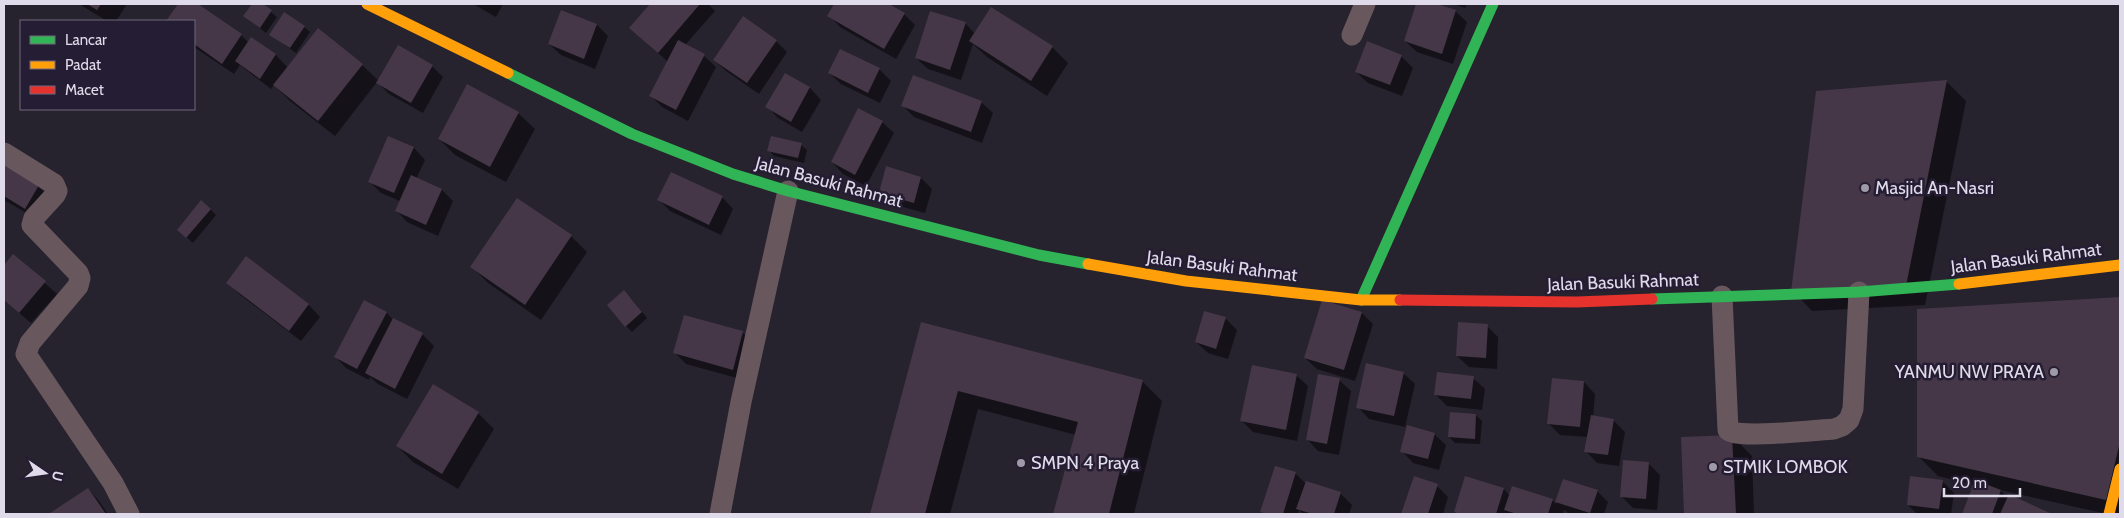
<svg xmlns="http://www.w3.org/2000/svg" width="2124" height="518" font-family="Cabin,sans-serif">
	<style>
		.shadow { fill: #0007 }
		.building { fill: #453747 }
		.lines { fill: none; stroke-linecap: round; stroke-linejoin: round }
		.street { stroke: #68585e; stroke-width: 21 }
		.fast { stroke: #30b455; stroke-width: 11 }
		.slow { stroke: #ff9f0a; stroke-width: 11 }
		.jam { stroke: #e5322d; stroke-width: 11 }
		.poi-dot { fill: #9f9aa8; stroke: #251d33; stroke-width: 2 }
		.labels { text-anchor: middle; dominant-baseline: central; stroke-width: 5; stroke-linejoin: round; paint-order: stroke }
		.street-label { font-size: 18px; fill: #e0dbea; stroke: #251d33 }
		.poi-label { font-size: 18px; fill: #e0dbea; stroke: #251d33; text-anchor: start }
	</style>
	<rect width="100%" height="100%" fill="#26222e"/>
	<!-- shadow -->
	<g class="shadow">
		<path d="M 79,4 L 127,4 L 116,21 L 107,21 Z"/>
		<path d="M 179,4 L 196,4 L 241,35 L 249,43 L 252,39 L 276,55 L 288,68 L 362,65 L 379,81 L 432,66 L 443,77 L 423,113 L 389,94 L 377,82 L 335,136 L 290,101 L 274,85 L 271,89 L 240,65 L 234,74 L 194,47 L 194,21 L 168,21 Z"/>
		<path d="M 253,4 L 261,4 L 277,17 L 266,33 L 245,16 Z"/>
		<path d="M 473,4 L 503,4 L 496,17 Z"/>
		<path d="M 652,4 L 708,4 L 715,11 L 685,45 L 704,56 L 716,67 L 688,121 L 662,107 L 651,96 L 668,62 L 631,28 Z"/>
		<path d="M 836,4 L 886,4 L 904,14 L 915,25 L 896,59 L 840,27 L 829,15 Z"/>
		<path d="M 1418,4 L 1433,4 L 1455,11 L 1467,22 L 1453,64 L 1417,52 L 1405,41 Z"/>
		<path d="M 1453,4 L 1467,4 L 1465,8 Z"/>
		<path d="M 562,11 L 597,25 L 608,36 L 595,69 L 561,55 L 549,44 Z"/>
		<path d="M 965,23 L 975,34 L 1052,47 L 1068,63 L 1047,96 L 987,57 L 973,44 L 961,80 L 928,69 L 916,58 Z"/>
		<path d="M 304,27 L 310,32 L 296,53 L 270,34 Z"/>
		<path d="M 776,41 L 787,52 L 759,94 L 726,71 L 714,60 Z"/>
		<path d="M 1401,56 L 1413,68 L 1402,96 L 1368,83 L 1356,72 Z"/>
		<path d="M 879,69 L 891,81 L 880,103 L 841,84 L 829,73 Z"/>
		<path d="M 786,74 L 810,88 L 821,100 L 802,132 L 778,118 L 767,106 Z"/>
		<path d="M 1946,81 L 1966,101 L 1925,305 L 1812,311 L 1793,291 Z"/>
		<path d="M 467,86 L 518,113 L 535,129 L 506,182 L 455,155 L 439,139 Z"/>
		<path d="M 981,102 L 993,113 L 982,143 L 914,117 L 903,106 Z"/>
		<path d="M 882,122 L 894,133 L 866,186 L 843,174 L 832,162 Z"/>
		<path d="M 389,137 L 414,148 L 425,160 L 416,179 L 442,190 L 453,201 L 438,236 L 407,222 L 396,210 L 400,201 L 381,193 L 369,181 Z"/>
		<path d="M 801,145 L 807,150 L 804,163 L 774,156 L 769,150 Z"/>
		<path d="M 4,166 L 38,186 L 50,198 L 37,219 L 4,200 Z"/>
		<path d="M 921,178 L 932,189 L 925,213 L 892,204 L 880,192 Z"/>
		<path d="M 722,197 L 733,209 L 721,235 L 670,211 L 659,200 Z"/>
		<path d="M 210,209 L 216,215 L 193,243 L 184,235 Z"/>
		<path d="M 571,236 L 587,252 L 541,320 L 488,283 L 472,267 Z"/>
		<path d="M 13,255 L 57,294 L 31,323 L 4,300 L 4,267 Z"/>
		<path d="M 246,258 L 309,305 L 320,317 L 301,341 L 239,294 L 228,283 Z"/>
		<path d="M 630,297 L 647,318 L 632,332 L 626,326 Z"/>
		<path d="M 2120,298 L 2120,514 L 2107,514 L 2000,490 L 2009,499 L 2010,496 L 2049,514 L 1963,514 L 1974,485 L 1938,476 L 1919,457 L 1918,310 Z"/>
		<path d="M 365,301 L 387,313 L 393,320 L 422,334 L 434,346 L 407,399 L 378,384 L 370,377 L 369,380 L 346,368 L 335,356 Z"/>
		<path d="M 1205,312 L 1226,319 L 1237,330 L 1228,359 L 1208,353 L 1196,342 Z"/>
		<path d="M 1362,313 L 1373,324 L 1355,381 L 1317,369 L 1305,358 Z"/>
		<path d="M 922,323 L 1142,381 L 1162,401 L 1134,514 L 1055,514 L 1076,435 L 978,409 L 950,514 L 872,514 Z"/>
		<path d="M 1487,326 L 1498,337 L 1497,369 L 1469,367 L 1457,356 Z"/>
		<path d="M 743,333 L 754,344 L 744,380 L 686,364 L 675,353 Z"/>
		<path d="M 1403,373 L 1415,384 L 1405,427 L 1369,419 L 1358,407 Z"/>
		<path d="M 1296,375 L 1308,386 L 1297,441 L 1253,432 L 1242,421 Z"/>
		<path d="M 1473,378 L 1485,389 L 1482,410 L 1447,406 L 1435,394 Z"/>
		<path d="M 1339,380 L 1351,391 L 1339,455 L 1318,451 L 1307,439 Z"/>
		<path d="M 1584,382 L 1595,394 L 1593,417 L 1613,420 L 1625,432 L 1619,466 L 1597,463 L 1586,451 L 1588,437 L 1560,435 L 1548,423 Z"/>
		<path d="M 478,413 L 494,429 L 458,489 L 413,462 L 397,446 Z"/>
		<path d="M 1476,415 L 1482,421 L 1480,444 L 1455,443 L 1449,437 Z"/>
		<path d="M 1434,434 L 1446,445 L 1439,470 L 1413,463 L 1402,451 Z"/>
		<path d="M 1732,436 L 1752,456 L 1754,514 L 1685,514 L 1682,438 Z"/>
		<path d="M 1649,464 L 1660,475 L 1657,510 L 1633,508 L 1621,496 Z"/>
		<path d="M 1276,467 L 1296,474 L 1306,484 L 1340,493 L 1352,505 L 1349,514 L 1303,514 L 1299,510 L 1298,514 L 1265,514 L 1262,511 Z"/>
		<path d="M 1563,480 L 1597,491 L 1608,502 L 1604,514 L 1570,514 L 1564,510 L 1563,514 L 1458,514 L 1455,512 L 1504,489 L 1510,496 L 1552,500 L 1556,504 Z"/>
		<path d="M 1942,481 L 1954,493 L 1951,514 L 1917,514 L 1908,505 Z"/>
		<path d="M 1437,486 L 1448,497 L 1443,514 L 1402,514 Z"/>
		<path d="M 88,489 L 99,501 L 108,514 L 53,514 Z"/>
	</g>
	<!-- building -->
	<g class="building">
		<path d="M 87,4 L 101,4 L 97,10 Z"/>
		<path d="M 178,4 L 198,4 L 242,34 L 222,64 L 194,44 L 194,21 L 166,21 Z"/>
		<path d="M 252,4 L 263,4 L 272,10 L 260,28 L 243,16 Z"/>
		<path d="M 650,4 L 700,4 L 658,53 L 629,28 Z"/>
		<path d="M 834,4 L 889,4 L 905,13 L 884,49 L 827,16 Z"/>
		<path d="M 1416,4 L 1437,4 L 1456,10 L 1442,54 L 1404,41 Z"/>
		<path d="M 991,7 L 1053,46 L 1031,81 L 969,41 Z"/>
		<path d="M 561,10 L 597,24 L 584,59 L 548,44 Z"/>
		<path d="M 930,11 L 966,22 L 950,70 L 915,58 Z"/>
		<path d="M 284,12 L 305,26 L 290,48 L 269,35 Z"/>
		<path d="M 743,16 L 777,40 L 747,83 L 713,60 Z"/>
		<path d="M 318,28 L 363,64 L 318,121 L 273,85 Z"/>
		<path d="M 251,37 L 276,54 L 260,79 L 235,61 Z"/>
		<path d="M 678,40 L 705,54 L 676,110 L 649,96 Z"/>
		<path d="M 1367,41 L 1402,55 L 1390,85 L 1355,72 Z"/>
		<path d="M 398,45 L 433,65 L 411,103 L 376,83 Z"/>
		<path d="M 840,49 L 880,68 L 868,93 L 828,73 Z"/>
		<path d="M 785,73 L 810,87 L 791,122 L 765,107 Z"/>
		<path d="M 913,75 L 982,101 L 971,132 L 901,106 Z"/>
		<path d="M 1947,80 L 1906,286 L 1791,292 L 1816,91 Z"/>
		<path d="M 467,84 L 519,112 L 490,167 L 438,139 Z"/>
		<path d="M 858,108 L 883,121 L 855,175 L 831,162 Z"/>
		<path d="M 388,136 L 414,147 L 394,193 L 368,182 Z"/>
		<path d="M 771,136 L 802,143 L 798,158 L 767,151 Z"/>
		<path d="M 4,164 L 39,185 L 25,209 L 4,196 Z"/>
		<path d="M 886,166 L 921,177 L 914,203 L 879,193 Z"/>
		<path d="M 671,172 L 723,196 L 709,225 L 657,200 Z"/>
		<path d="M 411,175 L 442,189 L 426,225 L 395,211 Z"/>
		<path d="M 517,198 L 572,235 L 525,305 L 470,267 Z"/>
		<path d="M 201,200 L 211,209 L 186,238 L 177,230 Z"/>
		<path d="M 13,254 L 46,281 L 19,313 L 4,300 L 4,265 Z"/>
		<path d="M 246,256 L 309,304 L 289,331 L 226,283 Z"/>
		<path d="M 624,290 L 642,312 L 625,327 L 607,305 Z"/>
		<path d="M 2120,297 L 2120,442 L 2106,500 L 1917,457 L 1917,309 Z"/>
		<path d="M 364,300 L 387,312 L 357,369 L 334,357 Z"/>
		<path d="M 1322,300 L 1362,312 L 1344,370 L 1304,358 Z"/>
		<path d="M 1204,311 L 1226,317 L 1216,349 L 1195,342 Z"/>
		<path d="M 684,315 L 743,331 L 733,370 L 673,353 Z"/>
		<path d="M 393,318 L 423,333 L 395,389 L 365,373 Z"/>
		<path d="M 921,322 L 1143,380 L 1109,514 L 1053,514 L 1078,422 L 958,391 L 925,514 L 870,514 Z"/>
		<path d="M 1458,322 L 1488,324 L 1486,358 L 1456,356 Z"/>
		<path d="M 1366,363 L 1404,372 L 1394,416 L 1356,408 Z"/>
		<path d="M 1252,365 L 1297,374 L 1286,430 L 1240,421 Z"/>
		<path d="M 1437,372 L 1474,376 L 1471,399 L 1434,395 Z"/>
		<path d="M 1318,374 L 1340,378 L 1327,444 L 1306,440 Z"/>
		<path d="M 1552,378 L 1584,381 L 1580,427 L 1547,424 Z"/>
		<path d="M 433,384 L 479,412 L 442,474 L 396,446 Z"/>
		<path d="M 1450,412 L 1476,414 L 1475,439 L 1448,437 Z"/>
		<path d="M 1591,415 L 1614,419 L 1608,455 L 1584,452 Z"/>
		<path d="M 1407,425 L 1435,433 L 1428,459 L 1400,452 Z"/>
		<path d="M 1732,435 L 1736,514 L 1684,514 L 1681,437 Z"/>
		<path d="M 1623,460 L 1649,462 L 1646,499 L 1620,497 Z"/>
		<path d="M 1275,466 L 1296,472 L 1283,514 L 1268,514 L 1260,512 Z"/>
		<path d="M 1414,476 L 1438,484 L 1428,514 L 1401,514 Z"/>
		<path d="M 1465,476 L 1504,488 L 1496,514 L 1460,514 L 1454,512 Z"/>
		<path d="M 1910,476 L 1943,480 L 1939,509 L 1907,505 Z"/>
		<path d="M 1563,479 L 1598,490 L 1590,513 L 1555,502 Z"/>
		<path d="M 1975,480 L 2001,490 L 1992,514 L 1962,514 Z"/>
		<path d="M 1306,481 L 1341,492 L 1334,514 L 1313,514 L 1296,509 Z"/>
		<path d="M 1512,486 L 1553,499 L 1548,514 L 1517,514 L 1504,510 Z"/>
		<path d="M 88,488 L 106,514 L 51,514 L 50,513 Z"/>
		<path d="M 2009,494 L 2052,514 L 2000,514 Z"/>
	</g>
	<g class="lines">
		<!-- street -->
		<g class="street">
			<path d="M 1352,35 L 1365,4"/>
			<path d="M 4,153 L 54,184 L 57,191 L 55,195 L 34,218 L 32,225 L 78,273 L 80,278 L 78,286 L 30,343 L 26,354 L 113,483 L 129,514"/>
			<path d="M 1722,296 L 1728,430 C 1737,439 1816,430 1834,429 L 1842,426 L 1849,420 L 1853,409 L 1859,292"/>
			<path d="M 720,514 L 741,402 L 788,191"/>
		</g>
		<!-- fast -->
		<g class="fast">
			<path d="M 508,73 L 632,134 L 733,174 L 788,191 L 1039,255 L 1088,264"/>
			<path d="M 1652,299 L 1859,292 L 1959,284"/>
			<path d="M 1361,300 L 1493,4"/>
		</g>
		<!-- slow -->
		<g class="slow">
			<path d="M 367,4 L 508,73"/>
			<path d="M 1088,264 L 1186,281 L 1361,300 L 1400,300"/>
			<path d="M 1959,284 L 2120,265"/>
			<path d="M 2109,514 L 2120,469"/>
		</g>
		<!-- jam -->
		<path class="jam" d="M 1400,300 L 1577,302 L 1652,299"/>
	</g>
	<!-- markers -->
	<g class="poi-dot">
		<circle cx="1865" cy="188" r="5"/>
		<circle cx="2054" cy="372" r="5"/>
		<circle cx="1021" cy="463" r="5"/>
		<circle cx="1713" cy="467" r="5"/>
	</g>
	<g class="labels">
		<!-- street labels -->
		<g class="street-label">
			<text transform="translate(829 182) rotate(15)">Jalan Basuki Rahmat</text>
			<text transform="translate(2026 258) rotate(-7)">Jalan Basuki Rahmat</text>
			<text transform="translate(1222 266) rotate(7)">Jalan Basuki Rahmat</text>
			<text transform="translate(1623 282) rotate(-2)">Jalan Basuki Rahmat</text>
		</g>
		<!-- poi labels -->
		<g class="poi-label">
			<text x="1875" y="188">Masjid An-Nasri</text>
			<text x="2044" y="372" text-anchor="end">YANMU NW PRAYA</text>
			<text x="1031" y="463">SMPN 4 Praya</text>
			<text x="1723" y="467">STMIK LOMBOK</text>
		</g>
	</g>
	<!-- border -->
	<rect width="2124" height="518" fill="none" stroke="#e0dbea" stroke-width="10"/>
	<!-- legend -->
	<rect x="20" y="20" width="175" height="90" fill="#251d33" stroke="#70697c"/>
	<rect x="30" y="36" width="25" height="8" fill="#30b455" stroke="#70697c"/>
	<text x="65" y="45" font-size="15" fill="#e0dbea">Lancar</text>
	<rect x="30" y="61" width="25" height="8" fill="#ff9f0a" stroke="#70697c"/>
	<text x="65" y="70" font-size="15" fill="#e0dbea">Padat</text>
	<rect x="30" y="86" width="25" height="8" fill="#e5322d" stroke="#70697c"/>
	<text x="65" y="95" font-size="15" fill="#e0dbea">Macet</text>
	<!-- north arrow -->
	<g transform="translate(45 473) rotate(103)" stroke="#251d33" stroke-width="4" paint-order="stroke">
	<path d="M0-4L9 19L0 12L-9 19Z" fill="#e0dbea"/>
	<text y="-8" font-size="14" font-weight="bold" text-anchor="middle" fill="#e0dbea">U</text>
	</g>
	<!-- scale -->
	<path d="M1944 488v8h76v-8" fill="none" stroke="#e0dbea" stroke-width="2.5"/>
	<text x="1952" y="488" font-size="15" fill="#e0dbea" stroke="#251d33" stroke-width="4" paint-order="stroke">20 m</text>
</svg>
